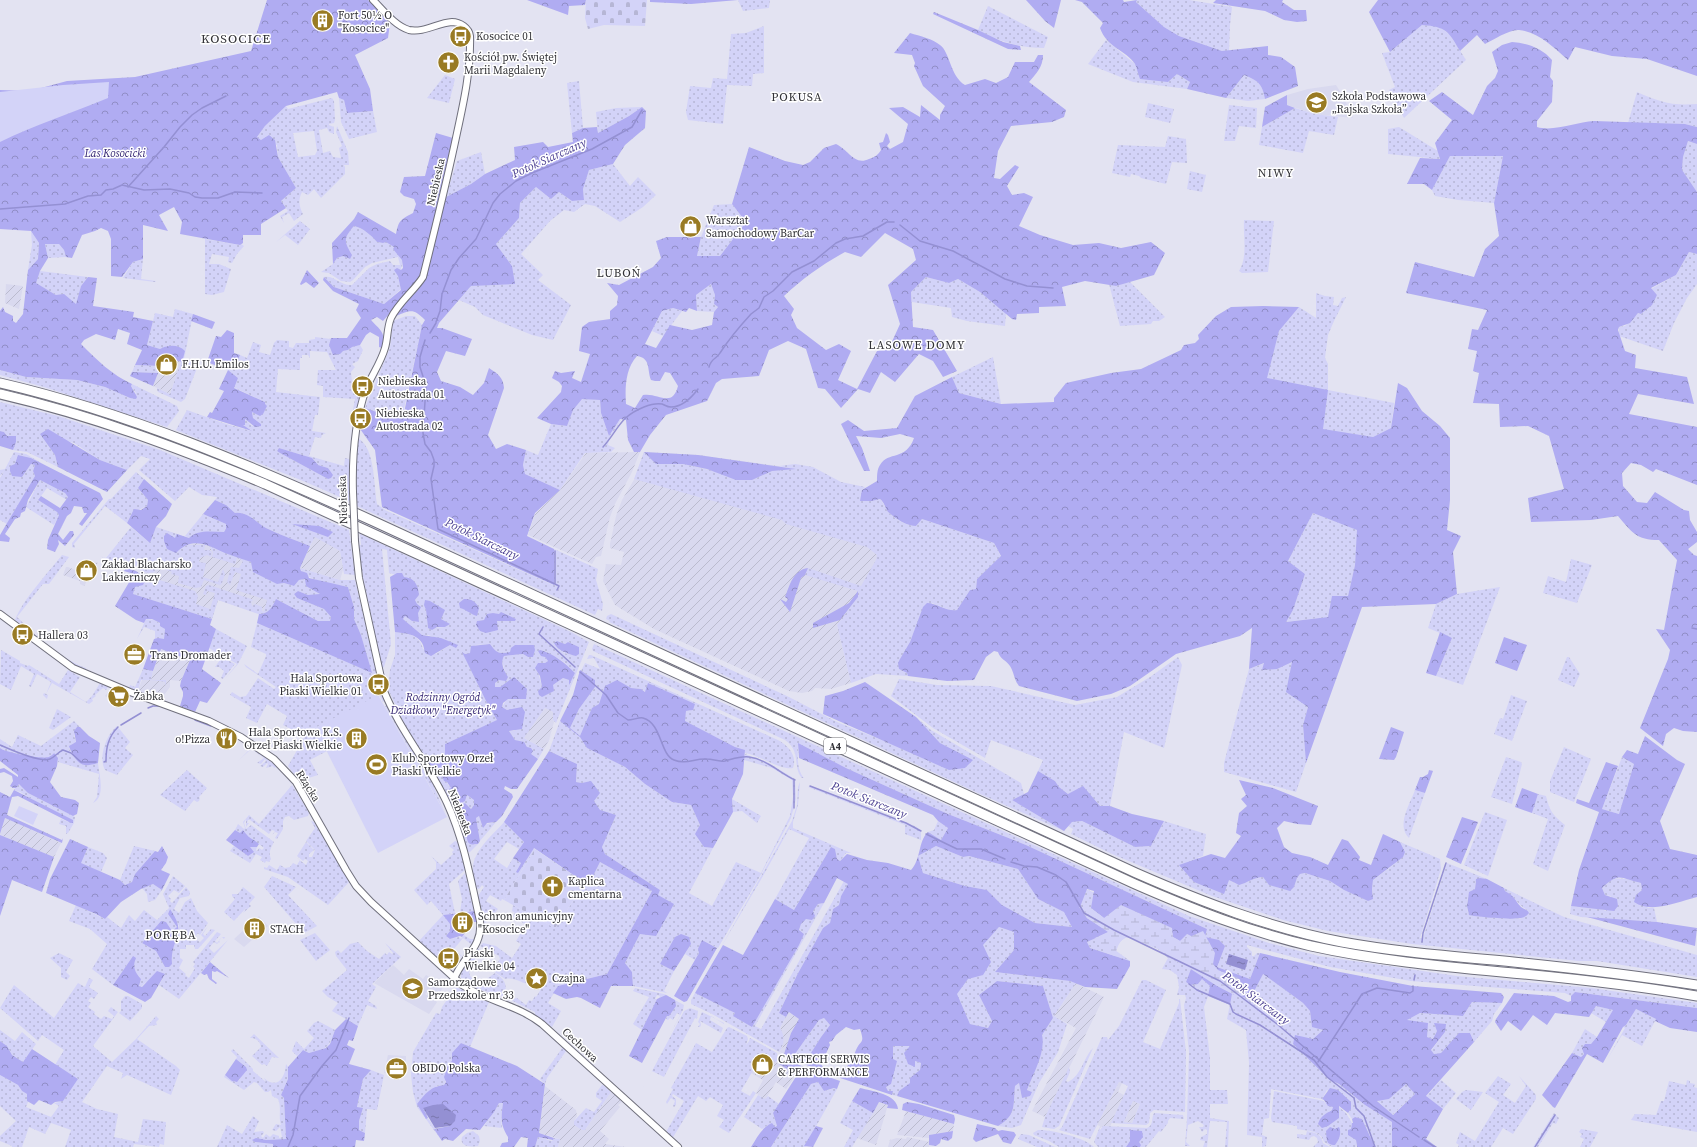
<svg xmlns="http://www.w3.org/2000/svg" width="1697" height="1147" font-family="'Source Serif 4',serif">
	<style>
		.built { fill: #d9d9ef }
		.industrial { fill: url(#industrial-furrows) }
		.green { fill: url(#green-dots); fill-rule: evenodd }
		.forest { fill: url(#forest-crowns); fill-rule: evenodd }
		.wetland { fill: url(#wetland-marsh) }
		.cemetery { fill: url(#cemetery-stones) }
		.pitch { fill: #d3d3f8 }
		.water { fill: url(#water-ripples) }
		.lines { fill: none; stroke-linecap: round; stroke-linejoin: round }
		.stream { stroke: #9490d3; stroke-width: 1.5 }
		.minor-casing { stroke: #70707d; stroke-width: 8 }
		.highway-casing { stroke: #70707d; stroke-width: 11 }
		.minor { stroke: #fff; stroke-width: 6 }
		.highway { stroke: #fff; stroke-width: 9 }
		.minor-bridge-casing { stroke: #70707d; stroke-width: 8; stroke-linecap: butt }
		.minor-bridge { stroke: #fff; stroke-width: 6 }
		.labels { text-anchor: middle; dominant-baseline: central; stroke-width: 3; stroke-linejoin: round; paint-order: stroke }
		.shield { fill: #fff; stroke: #6f6f72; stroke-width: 1 }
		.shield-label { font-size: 10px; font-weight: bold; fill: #313136 }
		.poi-label { font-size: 11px; fill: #313136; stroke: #fff; text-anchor: start }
		.park-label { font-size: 11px; font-style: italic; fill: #332472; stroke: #fff }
		.street-label { font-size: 11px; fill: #313136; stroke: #fff }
		.neighbourhood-label { font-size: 12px; letter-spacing: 1px; fill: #313136; stroke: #fff }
		.water-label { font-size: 12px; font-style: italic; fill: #4c4192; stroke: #fff }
		.quarter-label { font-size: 13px; letter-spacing: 1px; fill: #313136; stroke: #fff }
	</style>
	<defs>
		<pattern id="industrial-furrows" width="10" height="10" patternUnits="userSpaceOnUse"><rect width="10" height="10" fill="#d9d9ef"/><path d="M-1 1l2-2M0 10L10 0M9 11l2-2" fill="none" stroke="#bbbbce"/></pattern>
		<pattern id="green-dots" width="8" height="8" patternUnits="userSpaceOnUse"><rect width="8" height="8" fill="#d3d3f8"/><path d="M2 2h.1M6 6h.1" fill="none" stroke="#b6b6d5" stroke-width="1.8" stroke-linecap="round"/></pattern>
		<pattern id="forest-crowns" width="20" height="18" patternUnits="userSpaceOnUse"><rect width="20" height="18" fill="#b0acf2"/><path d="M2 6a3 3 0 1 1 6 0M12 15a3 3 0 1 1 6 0" fill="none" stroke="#908dc5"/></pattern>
		<pattern id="wetland-marsh" width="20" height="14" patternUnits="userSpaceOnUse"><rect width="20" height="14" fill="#d3d3f8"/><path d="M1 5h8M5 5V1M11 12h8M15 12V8" fill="none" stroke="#b6b6d5"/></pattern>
		<pattern id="cemetery-stones" width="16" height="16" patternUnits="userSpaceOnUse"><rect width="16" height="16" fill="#d3d3f8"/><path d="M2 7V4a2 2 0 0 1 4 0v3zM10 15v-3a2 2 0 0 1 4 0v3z" fill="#b6b6d5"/></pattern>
		<pattern id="water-ripples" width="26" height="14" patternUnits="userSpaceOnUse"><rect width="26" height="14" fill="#9490d3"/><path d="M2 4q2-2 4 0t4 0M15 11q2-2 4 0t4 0" fill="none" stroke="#7976ac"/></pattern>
	</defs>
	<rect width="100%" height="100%" fill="#e3e3f2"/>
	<!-- built -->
	<g class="built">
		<path d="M 1336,85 L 1344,98 L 1353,118 L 1315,114 L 1287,105 L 1287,95 L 1308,89 Z"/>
		<path d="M 111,688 L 127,694 L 124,700 L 119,702 L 105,696 Z"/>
		<path d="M 259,916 L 268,926 L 244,947 L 234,939 Z"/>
		<path d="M 393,965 L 404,975 L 409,969 L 423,979 L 426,975 L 444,986 L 440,992 L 438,991 L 436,997 L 427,992 L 425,994 L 437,1002 L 429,1014 L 374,983 Z"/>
		<path d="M 388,1055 L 406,1056 L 406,1075 L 384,1073 Z"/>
	</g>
	<!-- industrial -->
	<g class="industrial">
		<path d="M 6,284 L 23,286 L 19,309 L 5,303 Z"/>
		<path d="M 164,353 L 183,356 L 170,394 L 153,386 Z"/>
		<path d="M 640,452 L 632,472 L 615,504 L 610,517 L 601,556 L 596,557 L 592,564 L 528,535 L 535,514 L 560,490 L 586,453 Z"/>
		<path d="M 644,452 L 698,455 L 779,466 L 882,556 L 874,582 L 837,625 L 851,683 L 831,689 L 815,688 L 812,691 L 802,693 L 789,691 L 654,629 L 615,605 L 603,581 L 606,564 L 621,565 L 624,552 L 610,548 L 610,544 L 616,516 L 622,500 L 635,478 Z"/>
		<path d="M 156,527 L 275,567 L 276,599 L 271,617 L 218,600 L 212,619 L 133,594 Z"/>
		<path d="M 315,536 L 340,551 L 343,570 L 340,580 L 300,568 Z"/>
		<path d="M 92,561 L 98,563 L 84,586 L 80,584 L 80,581 L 63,575 L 66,567 L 68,567 L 82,573 L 84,566 Z"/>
		<path d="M 161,649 L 190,660 L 181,681 L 170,680 L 170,687 L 161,699 L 138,690 L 142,680 L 150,680 Z"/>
		<path d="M 545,708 L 553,712 L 553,720 L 554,722 L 549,740 L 544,749 L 524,738 Z"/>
		<path d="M 5,818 L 61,843 L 54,857 L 0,835 Z"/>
		<path d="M 1076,983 L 1104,997 L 1045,1117 L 1032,1111 L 1076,1028 L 1054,1016 Z"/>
		<path d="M 789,1012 L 800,1019 L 791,1033 L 784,1054 L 779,1052 L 783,1047 L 780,1028 Z"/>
		<path d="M 762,1054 L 797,1074 L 786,1089 L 776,1082 L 765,1100 L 756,1093 L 763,1080 L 751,1073 Z"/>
		<path d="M 1119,1082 L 1122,1083 L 1118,1092 L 1124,1095 L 1110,1127 L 1103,1126 L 1099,1129 L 1100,1126 L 1097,1125 Z"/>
		<path d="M 545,1086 L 576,1110 L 577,1116 L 574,1121 L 585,1130 L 611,1092 L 622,1102 L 618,1105 L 620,1107 L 600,1131 L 609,1139 L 605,1144 L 626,1147 L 558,1147 L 560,1139 L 539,1133 Z"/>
		<path d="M 1133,1101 L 1140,1104 L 1132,1123 L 1124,1122 Z"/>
		<path d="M 878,1102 L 888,1105 L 876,1145 L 857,1138 Z"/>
		<path d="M 906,1111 L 954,1124 L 953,1131 L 929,1135 L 929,1138 L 897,1135 Z"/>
		<path d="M 907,1137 L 930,1142 L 929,1147 L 888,1147 L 890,1140 L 897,1138 L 906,1139 Z"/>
	</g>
	<!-- green -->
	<g class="green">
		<path d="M 738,0 L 770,0 L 769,8 L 743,11 Z"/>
		<path d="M 1137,0 L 1189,0 L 1232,7 L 1230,25 L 1229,51 L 1222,51 L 1179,36 L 1164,27 L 1136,2 Z"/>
		<path d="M 988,6 L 1048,37 L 1044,48 C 1020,48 1000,42 978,30 Z"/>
		<path d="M 1422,25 L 1439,26 L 1450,35 L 1466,60 L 1404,118 L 1389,90 L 1395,87 L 1382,53 L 1390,52 Z"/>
		<path d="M 764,26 L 764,73 L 753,74 L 752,86 L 727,85 L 723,124 L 688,120 L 686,112 L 690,86 L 711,88 L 713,78 L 727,79 L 731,34 L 746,33 Z"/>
		<path d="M 1106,40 L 1135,64 L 1177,74 L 1190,82 L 1187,89 L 1133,82 L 1088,64 Z"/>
		<path d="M 445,75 L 455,79 L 449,103 L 427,98 Z"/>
		<path d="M 1244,75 C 1258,81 1262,83 1265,99 L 1248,101 L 1226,98 Z"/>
		<path d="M 579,81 L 583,128 L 572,133 L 567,83 Z"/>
		<path d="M 1637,92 C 1660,102 1671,106 1697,104 L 1697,127 L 1685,124 L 1628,123 Z"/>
		<path d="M 332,98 L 334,101 L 335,120 L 334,123 L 329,124 L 329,125 L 334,127 L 334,134 L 329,132 L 327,128 L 319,130 L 323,153 L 330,151 L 333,157 L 341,158 L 339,148 L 342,146 L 336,132 L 337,126 L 348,152 L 349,165 L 344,165 L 342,162 L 345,167 L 345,174 L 321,198 L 314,189 L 308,195 L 302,192 C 298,199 299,207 303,214 L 294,221 L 289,213 L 282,217 L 284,223 L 280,216 L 288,211 L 281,201 L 296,188 L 278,157 L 277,145 L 261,140 L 257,137 L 265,126 L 286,106 L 288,109 ZM 314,131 L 317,151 L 315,155 L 298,157 L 293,133 Z"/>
		<path d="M 339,98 L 344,100 L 347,113 L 373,111 L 377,132 L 349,139 L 341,122 Z"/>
		<path d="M 1148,103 L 1174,109 L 1170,123 L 1145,117 Z"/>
		<path d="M 1229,105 L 1257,108 L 1256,128 L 1239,126 L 1235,141 L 1224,141 Z"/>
		<path d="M 642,107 L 629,116 L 598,133 L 596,112 L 616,108 Z"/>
		<path d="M 1295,108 L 1315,114 L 1338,117 L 1334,135 L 1309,131 L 1303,153 L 1259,145 L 1262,127 Z"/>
		<path d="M 1399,127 L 1438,151 L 1440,159 L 1388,154 L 1388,129 Z"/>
		<path d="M 1168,136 L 1186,139 L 1187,163 L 1172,162 L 1166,184 L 1141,178 L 1139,176 L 1131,174 L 1130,177 L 1112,173 L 1118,145 L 1165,147 Z"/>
		<path d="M 1688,141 L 1697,144 L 1697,192 L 1682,171 L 1683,157 Z"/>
		<path d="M 481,152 L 485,174 L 471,184 L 446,197 L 457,161 Z"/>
		<path d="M 1450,156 L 1503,156 L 1494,203 L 1458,200 L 1435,196 L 1432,190 Z"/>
		<path d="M 613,164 L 630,186 L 638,177 L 656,195 L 643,207 L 620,222 L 595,206 L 585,204 L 574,212 L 564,210 L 550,221 L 521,254 L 543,275 L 538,280 L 571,305 L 553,340 L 532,335 L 483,315 L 475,307 L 459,300 L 471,286 L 478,285 L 512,266 L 496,244 L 519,218 L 520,203 L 536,187 L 551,199 L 559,192 L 572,201 L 584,200 L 583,189 L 589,170 Z"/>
		<path d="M 1190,171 L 1206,175 L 1202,192 L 1187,189 Z"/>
		<path d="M 732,204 L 746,222 L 720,256 L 697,256 L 701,237 L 714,205 Z"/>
		<path d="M 1244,220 L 1274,221 L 1268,272 L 1242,273 L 1239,271 C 1248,257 1243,237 1244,220 Z"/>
		<path d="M 300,221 L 310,229 L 298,245 L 285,235 L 275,243 Z"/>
		<path d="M 354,226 C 363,228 371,235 377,242 L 383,243 L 386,241 L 394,247 L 393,249 C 405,259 404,262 398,276 L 401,289 L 384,304 L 334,287 L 324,277 C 334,275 341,286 352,285 L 369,268 L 377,264 L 390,261 L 393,265 L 400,265 L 398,257 L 372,263 L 365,267 L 353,280 L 350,282 L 341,281 L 329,273 L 321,272 L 333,264 L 337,258 L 343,256 L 350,259 C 346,241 341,241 354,226 Z"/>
		<path d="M 31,231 L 39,243 L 38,259 L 28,270 L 32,245 Z"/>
		<path d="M 205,239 L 240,245 L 241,244 L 244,246 L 237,254 L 232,263 L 228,262 L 229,257 L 212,254 L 209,264 L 219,264 L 231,269 L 224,292 L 212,295 L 205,294 Z"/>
		<path d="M 45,244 L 59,244 L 64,250 L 66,257 L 48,258 Z"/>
		<path d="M 1689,252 L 1697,254 L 1697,284 L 1687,298 L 1674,323 L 1663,351 L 1619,336 L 1619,327 L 1625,326 L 1638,313 L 1641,314 L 1645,311 L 1657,295 L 1651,289 L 1676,275 Z"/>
		<path d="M 143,259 L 141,279 L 156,281 L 155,282 L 123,278 L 133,262 Z"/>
		<path d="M 40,271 L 88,277 L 81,286 L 76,305 L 64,295 L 56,295 L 35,283 Z"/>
		<path d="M 926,277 L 949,283 L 958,279 L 980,292 L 1006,313 L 1005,326 L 967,321 L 952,317 L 951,308 L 912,302 L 911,292 Z"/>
		<path d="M 1129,281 L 1165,317 L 1159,321 L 1153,321 L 1151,324 L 1120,326 L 1109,284 L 1116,286 Z"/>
		<path d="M 711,284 L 715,295 L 714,304 L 718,307 L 714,312 L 697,311 L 696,295 Z"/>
		<path d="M 1316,293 L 1325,296 L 1334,297 L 1333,305 L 1338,306 L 1342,298 L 1346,297 L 1334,321 L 1328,335 L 1325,358 L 1328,364 L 1328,390 L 1394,403 L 1391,428 L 1373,437 L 1327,431 L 1323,429 L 1266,378 L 1279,331 L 1299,307 L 1316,318 Z"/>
		<path d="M 673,308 L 682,311 L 663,336 L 652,331 L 662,311 Z"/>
		<path d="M 175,309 L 193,314 L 184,359 L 199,363 L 185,399 L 181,402 L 158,392 L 157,390 L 157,388 L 170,394 L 183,356 L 167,346 L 160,349 L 147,345 L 155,313 L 173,317 Z"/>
		<path d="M 406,316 L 415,316 L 422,325 L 402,418 L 394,418 L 365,408 L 390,348 L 393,321 Z"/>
		<path d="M 315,337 L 331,339 L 329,345 L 343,351 L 348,350 L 351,347 L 360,345 L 363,350 L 358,361 L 352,364 L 355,367 L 351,372 L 353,392 L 356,392 L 355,380 L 356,376 L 366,381 L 357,410 L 353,410 L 355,399 L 323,397 L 323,386 L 317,385 L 318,370 L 336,370 L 327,352 L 310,351 L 310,358 L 308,355 L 302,355 L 302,358 L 300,358 L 300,370 L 278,369 L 276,392 L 320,397 L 318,415 L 315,415 L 312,431 L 326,433 L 322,435 L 321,438 L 315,437 L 309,456 L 344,466 L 345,458 L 349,459 L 349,501 L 308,483 L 176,430 L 187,410 L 223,423 L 251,431 L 251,430 L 242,425 L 245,419 L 252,426 L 261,424 L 253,418 L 252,412 L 264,410 L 265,402 L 233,387 L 238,378 L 228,370 L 217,366 L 229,367 L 237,363 L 240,355 L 247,358 L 253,342 L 261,345 L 259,352 L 270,355 L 274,343 L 277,340 L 289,341 L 289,347 L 293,348 L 296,343 L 309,343 L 309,340 L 315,339 ZM 279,448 L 305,456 L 318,465 L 328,468 L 330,472 L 328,479 L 280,453 L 277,451 Z"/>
		<path d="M 993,357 L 1001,404 L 959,393 L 952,377 Z"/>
		<path d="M 135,365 L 160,366 L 158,373 L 132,372 Z"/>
		<path d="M 0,370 L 26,377 L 77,380 L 105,387 L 130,398 L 136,393 L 131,386 L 132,384 L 177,406 L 179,411 L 167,427 L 44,387 L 0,375 Z"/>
		<path d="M 582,398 L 600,400 L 601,413 L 609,436 L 620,419 L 621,420 L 609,439 L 608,445 L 615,448 L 611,452 L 585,453 L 560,490 L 525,474 L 523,465 L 526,450 L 538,455 L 551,424 L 567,426 L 573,409 Z"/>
		<path d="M 0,402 L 58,416 L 160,450 L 349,530 L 355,575 L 344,574 L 340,551 L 315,537 L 310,546 C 296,540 280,535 266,528 C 256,523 247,511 235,513 L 226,505 L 215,500 L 217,497 L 202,495 L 189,487 L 175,501 L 139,470 L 150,459 L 141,456 L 127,470 L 100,460 L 74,443 L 40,434 L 55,455 L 58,467 L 27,452 L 13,450 L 16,442 L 7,436 L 4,432 L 0,431 Z"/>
		<path d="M 359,439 C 375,448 374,487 377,504 L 385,510 L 553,585 L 554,549 L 598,569 L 596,580 L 603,604 L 602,611 L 598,609 L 595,615 L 357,506 L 356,446 Z"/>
		<path d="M 14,452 L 26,454 L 45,465 L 31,458 L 18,455 L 22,477 L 31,464 L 35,465 L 33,471 L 35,476 L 7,524 L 0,520 L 0,478 L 4,471 L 0,476 L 0,470 L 5,469 Z"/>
		<path d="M 644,452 L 656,464 L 683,464 L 752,480 L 772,471 L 793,469 L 779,466 L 795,464 L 813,467 L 841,482 L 865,487 L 862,490 L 872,501 L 880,499 C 884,503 885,508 888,512 C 895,519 907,526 916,526 L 922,519 L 994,543 L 1001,557 L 977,579 L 976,589 L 970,590 L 957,610 L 952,611 L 932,603 C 917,619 918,624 910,642 C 905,654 900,654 899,669 L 907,673 L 908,676 L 876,674 L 851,683 L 837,625 L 858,597 L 858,591 L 805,575 L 808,568 L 861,586 L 876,560 L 877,555 L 867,547 L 786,524 L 782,520 L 634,479 Z"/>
		<path d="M 136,472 L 144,479 L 138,488 L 148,500 L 147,506 L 132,513 L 127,523 L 105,506 L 74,544 L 75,548 L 83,551 L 72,547 L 72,543 L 109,499 L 111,499 Z"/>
		<path d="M 40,480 L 65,493 L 69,497 L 67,500 L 47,488 L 38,500 L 57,512 L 59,515 L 54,525 L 26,507 Z"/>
		<path d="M 1313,513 L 1358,530 L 1355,565 L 1348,596 L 1328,617 L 1285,622 L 1293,610 L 1305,574 L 1288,561 Z"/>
		<path d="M 203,514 L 226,524 L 226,529 L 224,533 L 189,538 L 185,536 Z"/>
		<path d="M 131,527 L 150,543 L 156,527 L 177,534 L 175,538 L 164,536 L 164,541 L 182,547 L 188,545 L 205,545 L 204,550 L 209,550 L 212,552 L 211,557 L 207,555 L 200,558 L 199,562 L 206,563 L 203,577 L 218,582 L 223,569 L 225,574 L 222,583 L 220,585 L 204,580 L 201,587 L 195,588 L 178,583 L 179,576 L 171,574 L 172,572 L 164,569 L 164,567 L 158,565 L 154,572 L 148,573 L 137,569 L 138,564 L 134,568 L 99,556 L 106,558 Z"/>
		<path d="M 360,534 L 571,632 L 589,642 L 556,723 L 553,720 L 553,712 L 545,708 L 524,738 L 544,749 L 553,732 L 547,744 L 538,759 L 530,754 L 526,745 L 515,740 L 509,731 L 515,731 L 507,710 L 502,707 L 507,699 L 519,698 L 507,682 L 500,687 L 495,687 L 495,683 L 505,672 L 502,660 L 504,656 L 523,654 L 528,657 L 534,645 L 516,645 L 510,652 C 497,653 498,654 490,644 L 475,645 L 470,653 L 465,654 L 463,653 L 487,703 L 498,720 L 445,744 L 445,754 L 443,761 L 439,762 L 437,767 L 449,786 L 465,801 L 467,795 L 474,800 L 474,805 L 470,809 L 465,803 L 456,809 L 463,831 L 474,845 L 478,844 L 470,852 L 466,851 L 426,762 L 404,723 L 388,689 L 390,670 L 395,655 L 395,632 C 408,633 420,635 423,649 L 436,654 L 450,645 L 458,645 L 428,635 L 422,635 L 403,619 L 405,616 L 412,621 L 419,622 L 415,600 L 419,595 L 404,577 L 389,573 L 387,550 L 382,549 L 391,644 L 384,667 L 382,668 L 363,577 L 358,545 L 361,545 ZM 426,610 L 449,624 L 445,627 L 428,628 ZM 493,613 L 516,619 L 514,621 L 497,621 L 496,625 L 477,621 L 484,620 ZM 557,641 L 565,644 L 568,642 L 579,647 L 573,655 L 564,653 ZM 545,651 L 564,662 L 575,673 L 569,684 L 569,680 L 563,678 L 553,685 L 542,687 C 540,679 537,671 538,663 L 545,663 L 548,661 L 545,657 Z"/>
		<path d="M 209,546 L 251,562 L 277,584 L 284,583 L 294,586 L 299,580 L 306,579 L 321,595 L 308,595 L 298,591 L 294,594 L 297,598 L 324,609 L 331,617 L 330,621 L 318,621 L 276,599 L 272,609 L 261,615 L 218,600 L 212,619 L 133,594 L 140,574 L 195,591 L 198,596 L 196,604 L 210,609 L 215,593 L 207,591 L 206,595 L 203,594 L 206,586 L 209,585 L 251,599 L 253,600 L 251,602 L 252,606 L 255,604 L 262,607 L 262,611 L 264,612 L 267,600 L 236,590 L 241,574 L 235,572 L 230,585 L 227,582 L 231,567 L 239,568 L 243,561 L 237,558 L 235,564 L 212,557 L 213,552 Z"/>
		<path d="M 62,555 L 69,557 L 49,584 L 43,584 L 17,617 C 36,636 61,659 86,668 L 86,670 L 74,666 L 15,620 C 23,599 48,573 62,555 Z"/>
		<path d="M 1571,559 L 1592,565 L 1577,603 L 1543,593 L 1548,576 L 1566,582 Z"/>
		<path d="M 300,568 L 340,580 L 355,580 L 379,682 L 377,683 L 378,687 L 380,686 L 381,689 L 378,689 L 376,682 L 374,682 L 376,692 L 381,694 L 385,700 L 383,702 L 380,696 L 315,728 L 327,751 L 310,760 L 318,775 L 299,781 L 288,766 L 304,738 L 302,735 L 283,725 L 287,716 L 267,704 L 257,723 L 246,718 L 251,707 L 230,695 L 232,692 L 240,697 L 246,696 L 258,678 L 274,689 L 276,687 L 246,667 L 244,664 L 258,674 L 266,656 L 266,654 L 251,647 L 257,623 L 296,640 L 369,664 L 361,635 L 354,619 L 354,607 L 348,587 C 336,584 304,581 300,568 Z"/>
		<path d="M 1500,587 L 1463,685 L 1436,676 L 1452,638 L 1428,628 L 1436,604 L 1457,594 Z"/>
		<path d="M 611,614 L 789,697 L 837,722 L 889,743 L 965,768 L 972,760 L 940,743 L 916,717 L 931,730 L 1021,783 L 1024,794 L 1012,800 L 1064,831 L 978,793 L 609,622 L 610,621 L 606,619 L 607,616 Z"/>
		<path d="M 146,619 C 154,619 160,622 165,629 L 164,639 L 155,640 L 155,631 L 144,627 L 137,639 Z"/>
		<path d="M 216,629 L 247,646 L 238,664 L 224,680 L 237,664 L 209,648 Z"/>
		<path d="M 594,644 L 1189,916 L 1269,943 L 1319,956 L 1457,976 L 1591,988 L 1697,1003 L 1697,1008 L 1575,992 L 1571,996 L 1565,993 L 1411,981 L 1330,967 L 1247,945 L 1247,947 L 1252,952 L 1252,956 L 1254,956 L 1257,953 L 1260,953 L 1250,979 L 1217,967 L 1205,937 L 1207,929 L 1026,845 L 948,814 L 846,768 L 798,744 C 798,755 796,769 804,778 L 802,778 C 792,767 802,752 785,740 L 593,651 L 592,649 Z"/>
		<path d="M 1,650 L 20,661 L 20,663 L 28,666 L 29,665 L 59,684 L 68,670 L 80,677 L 70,692 L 86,702 L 92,696 L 100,683 L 108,687 L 106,690 L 103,688 L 95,695 L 96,696 L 92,699 L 93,701 L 89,704 L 52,683 L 46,694 L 48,695 L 47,699 L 43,695 L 44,693 L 46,694 L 51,682 L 37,674 L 31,687 L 29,686 L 34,674 L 21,666 L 11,690 L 0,684 Z"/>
		<path d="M 589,655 L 591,655 L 780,741 C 790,748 797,756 793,768 C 782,771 759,755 745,753 L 744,750 L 735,747 L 684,721 L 686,711 L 691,711 L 649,683 L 646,692 L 641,689 L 605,686 L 587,748 L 625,767 L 645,784 L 672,802 L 691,805 L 700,825 L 704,847 L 713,848 L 689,893 L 712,906 L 736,862 L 761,873 L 790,816 L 793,797 L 792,780 L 772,768 L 744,760 L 745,754 L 767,762 L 795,779 L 796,799 L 791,818 L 759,878 L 718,948 L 702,940 L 699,953 L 695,960 L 685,954 L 691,944 L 660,964 L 674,971 L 664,991 L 667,993 L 633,986 L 632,972 L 625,963 L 640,934 L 660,890 L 605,854 L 602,847 C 610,824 595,801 582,783 L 576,782 L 577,764 L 549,751 L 560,721 L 570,728 L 579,709 L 595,687 L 595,680 L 581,671 L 585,663 L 600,669 L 594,658 L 587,659 Z"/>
		<path d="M 222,657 L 235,664 L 223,679 L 221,678 L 224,671 L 219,667 L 215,667 Z"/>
		<path d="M 1178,657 L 1182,665 L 1164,748 L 1124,732 L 1110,806 L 1100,806 L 1095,800 L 1068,794 L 1059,787 L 1055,781 L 1038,771 L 1043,760 L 991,740 L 985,758 L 933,728 L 891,696 L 899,679 L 937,685 L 991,686 L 1075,705 L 1117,697 L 1150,677 Z"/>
		<path d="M 1567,657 L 1569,657 L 1580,674 L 1574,687 L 1558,680 Z"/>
		<path d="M 1292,662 L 1308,707 L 1303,725 L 1306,763 L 1296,792 L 1224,772 L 1224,763 L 1249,669 L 1265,663 L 1262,670 Z"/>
		<path d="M 143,669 L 153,671 L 151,680 L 166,680 L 166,686 L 165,682 C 157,680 149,680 141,680 L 138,690 L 156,697 L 156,698 L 129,688 L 130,685 L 135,687 Z"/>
		<path d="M 1511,695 L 1527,701 L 1512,741 L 1494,734 L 1500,718 L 1503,719 Z"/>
		<path d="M 388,705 L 415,755 L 428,773 L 445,813 L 385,706 Z"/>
		<path d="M 57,709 L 71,717 L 53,730 L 49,728 Z"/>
		<path d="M 74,721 L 80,727 L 77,727 L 74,735 L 76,743 L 72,744 L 69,749 C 80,762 78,768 98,763 C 99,774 106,797 93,803 L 97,797 L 99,774 L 58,762 L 58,758 C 42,757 12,757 0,748 L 0,739 L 12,747 L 18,735 L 41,746 Z"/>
		<path d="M 117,726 L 130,742 L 125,748 L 133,755 L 117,775 L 105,770 C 98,757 106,735 117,726 Z"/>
		<path d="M 1564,747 L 1591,759 L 1574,802 L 1550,792 L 1550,781 Z"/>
		<path d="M 251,748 L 270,761 L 286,775 L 309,813 L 308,816 L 294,820 L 289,816 L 285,817 L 283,821 L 283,829 L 277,839 L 275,838 L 278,833 L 275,832 L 272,835 L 275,831 L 272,830 L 269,834 L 250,820 L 248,820 L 247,823 L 249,823 L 246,827 L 246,819 L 244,823 L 246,829 L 251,825 L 274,842 C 271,848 268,852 271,859 L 269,862 L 266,861 L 265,863 L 260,860 L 262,857 L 256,854 L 250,863 L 255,866 L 230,851 L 234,846 L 248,856 L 250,847 L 257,847 L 256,850 L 257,851 L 259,848 L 262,850 L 264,848 C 261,845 248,837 247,836 C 245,834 245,832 243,830 L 240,834 L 235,830 L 238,824 L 244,829 L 245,828 L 243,822 L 249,815 L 259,824 L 292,785 L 285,775 L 276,767 L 274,768 L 273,766 L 266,768 L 268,764 L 267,763 L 263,767 L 260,766 L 266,761 L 265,759 L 261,764 L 257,763 L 264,758 L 253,750 L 250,750 L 238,761 Z"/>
		<path d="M 1506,757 L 1521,762 L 1522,764 L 1512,804 L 1491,797 Z"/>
		<path d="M 1622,757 L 1634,764 L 1619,814 L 1602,809 Z"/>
		<path d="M 187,770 L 207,788 L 199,797 L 200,798 L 199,801 L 197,802 L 194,800 L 185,811 L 160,795 Z"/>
		<path d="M 800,782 L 798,805 L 793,822 L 793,828 L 851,853 L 846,853 L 840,861 L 837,859 L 835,849 L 831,847 L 794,910 L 775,899 L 809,838 L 789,829 L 763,876 L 720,949 L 792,821 L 797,805 L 798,787 Z"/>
		<path d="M 19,783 L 28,793 L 75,817 L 74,823 L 68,833 L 66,834 L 66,826 L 59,824 L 61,819 L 71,823 L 20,792 L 14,790 Z"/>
		<path d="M 811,786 L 917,827 L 921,832 L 921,840 L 905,834 L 905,825 L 808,787 Z"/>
		<path d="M 1415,790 L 1425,793 L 1409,838 C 1396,825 1410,804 1415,790 Z"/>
		<path d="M 1538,794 L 1546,796 C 1550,812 1553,815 1565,825 L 1548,871 L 1533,864 L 1548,819 L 1532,813 Z"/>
		<path d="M 732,799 L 761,816 L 757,823 L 742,811 L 733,812 Z"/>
		<path d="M 1485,812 L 1507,820 L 1488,876 L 1464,865 Z"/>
		<path d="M 479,816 L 482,825 L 496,822 L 480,841 L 476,818 Z"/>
		<path d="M 311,821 L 314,822 L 349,882 L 328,905 L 288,877 L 264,869 L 264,867 L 267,868 L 269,865 L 277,870 L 280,865 L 285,868 L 290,867 L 293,863 L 297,865 L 300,860 L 297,858 L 306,865 L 308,861 L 305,859 L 303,861 L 297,856 L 306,842 L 314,850 L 309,854 L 309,857 L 312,857 L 315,850 L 306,841 L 315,828 Z"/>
		<path d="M 938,821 L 948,828 L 941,840 L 928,832 L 934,830 Z"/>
		<path d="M 1082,821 L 1135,847 L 1151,846 L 1164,821 L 1206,834 L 1203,856 L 1197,858 L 1234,883 C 1245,887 1252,877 1263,877 C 1274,887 1279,891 1294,887 L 1297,878 L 1300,874 L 1305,873 L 1330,881 L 1344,890 L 1368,901 L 1373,894 L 1372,889 L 1373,880 L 1392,866 L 1405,852 L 1400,842 L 1440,859 L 1441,869 L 1420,938 L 1423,938 L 1447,863 L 1487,879 L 1480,878 L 1475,882 L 1475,889 C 1466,893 1467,904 1468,913 L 1473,916 L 1520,919 L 1527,910 C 1518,905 1514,896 1505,891 L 1504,888 L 1564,917 L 1697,955 L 1697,977 L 1597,961 L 1579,961 L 1412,944 L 1328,931 L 1283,920 L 1212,896 L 1112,854 L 1071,834 L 1073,829 L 1068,826 L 1072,822 Z"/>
		<path d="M 504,822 L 524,842 L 519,849 L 507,842 L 494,859 L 507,868 L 513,858 L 521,863 L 516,872 L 533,848 L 535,849 L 504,900 L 502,899 L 501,901 L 490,895 L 486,901 L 498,909 L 485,923 L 478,896 L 484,887 L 482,885 L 479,889 L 476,888 C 475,883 473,876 473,870 C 472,851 493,835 504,822 Z"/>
		<path d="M 455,841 L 458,842 L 465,870 L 449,884 L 455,913 L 443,915 L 450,924 L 450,931 L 446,936 L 450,939 L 459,937 L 461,939 L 464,935 L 470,939 L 475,939 L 472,945 L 463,938 L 454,949 L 464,958 L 451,950 L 434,957 L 419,941 L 443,915 L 431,901 L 427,905 L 414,890 L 436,869 L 436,862 L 431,856 L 441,865 L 453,854 L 452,852 L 454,850 L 449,846 Z"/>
		<path d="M 134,846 L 155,851 L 135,874 L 132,882 L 125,885 L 120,880 Z"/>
		<path d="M 936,846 L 963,857 L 969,856 L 1018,869 L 1038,899 L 1065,912 L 1073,927 L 1035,923 L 1002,905 L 987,890 L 965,886 L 923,873 L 918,856 Z"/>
		<path d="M 88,847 L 103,853 L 107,858 L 101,872 L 80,863 Z"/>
		<path d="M 600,862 L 652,891 L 607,974 L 558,986 L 548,1003 L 561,1011 L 552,1027 L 535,1015 L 535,1012 L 509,999 L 517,998 L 526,1005 L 529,1000 L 532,1001 L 535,996 L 536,997 L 545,983 L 538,979 L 536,983 C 525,988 517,976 505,979 L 496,973 L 493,970 L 497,967 L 496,965 L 500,959 L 499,956 L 480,946 L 483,943 L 496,946 L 512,958 L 521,944 L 516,941 L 526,925 L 513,916 L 515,913 L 512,911 L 513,905 L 555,928 L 585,883 L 593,876 Z"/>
		<path d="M 465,873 L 474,911 L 460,912 L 462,899 L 458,881 Z"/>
		<path d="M 173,876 L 185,886 L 179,893 L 174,890 L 168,896 L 171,899 L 170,901 L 172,903 L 186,887 L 190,892 L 189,896 L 180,898 L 174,909 L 179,913 L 185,902 L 191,898 L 197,911 L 208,923 L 200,935 L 198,933 L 194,938 L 200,942 L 204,938 L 201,935 L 208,926 L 203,934 L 205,936 L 211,929 L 215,930 L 198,949 L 195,949 L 194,945 L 186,945 L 186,949 L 180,949 L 180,958 L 183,960 L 179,968 L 186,974 L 185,975 L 189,978 L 195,968 L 193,967 L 195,964 L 193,962 L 217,932 L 221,934 L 215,941 L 217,943 L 222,937 L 225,937 L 224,939 L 222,937 L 219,940 L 220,943 L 219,942 L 217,944 L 214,942 L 209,948 L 214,953 L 228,940 L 179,999 L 159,985 L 165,974 L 145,983 L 141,987 L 139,986 L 141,979 L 134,970 L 133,956 L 113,985 L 92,969 L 107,944 L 90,929 L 69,921 L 76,905 L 105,919 L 107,917 L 121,928 L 129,915 L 135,921 L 144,910 L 157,920 L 169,908 L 163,894 ZM 170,909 L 179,926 L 179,934 L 173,943 L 171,954 L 172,964 L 165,967 L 156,951 L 142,943 L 161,921 L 172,931 L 177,927 L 168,914 Z"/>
		<path d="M 272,876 L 296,887 L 288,895 L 317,926 L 304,933 L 264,887 Z"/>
		<path d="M 1613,878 L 1627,879 L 1641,883 L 1642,890 L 1636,895 L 1648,908 L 1654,908 L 1657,922 L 1581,917 L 1570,914 L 1571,906 L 1599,908 L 1606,911 L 1611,896 L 1605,895 L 1602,888 Z"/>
		<path d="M 844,881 L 849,884 L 841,896 L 839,905 L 833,909 L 830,924 L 823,928 L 797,975 L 779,1013 L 786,1017 L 780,1028 C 785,1036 785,1044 779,1052 L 712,1014 L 691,1004 L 691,1000 L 695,993 L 735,1013 L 733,1016 L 785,970 L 804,934 L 799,930 L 801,924 L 818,904 L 824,903 L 755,1026 L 761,1029 Z"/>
		<path d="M 153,884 L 162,890 L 155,900 L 148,902 L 147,894 L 142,888 Z"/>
		<path d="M 243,887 L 255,897 L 249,904 L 251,906 L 243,913 L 247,907 L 234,921 L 224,912 L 235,899 L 232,896 L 232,894 L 238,894 Z"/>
		<path d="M 1086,889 L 1172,928 L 1187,934 L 1195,938 L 1200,945 L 1186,982 L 1190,985 L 1198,984 L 1202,979 L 1210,986 L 1209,994 L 1204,1007 L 1210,1058 L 1210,1090 L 1227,1090 L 1228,1104 L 1210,1104 L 1210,1118 L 1229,1121 L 1228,1147 L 1225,1147 L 1227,1122 L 1210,1121 L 1207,1147 L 1203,1147 L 1205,1141 L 1200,1140 L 1201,1137 L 1207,1134 L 1207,1130 L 1205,1129 L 1202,1132 L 1199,1127 L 1203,1127 L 1204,1125 L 1198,1121 L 1188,1125 L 1186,1142 L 1190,1146 L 1185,1146 L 1187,1119 L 1189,1052 L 1184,1005 L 1186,998 L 1185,995 L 1177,995 L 1179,987 L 1177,975 L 1170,970 L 1162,969 L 1168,958 L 1158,949 L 1129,937 C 1122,938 1118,944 1115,950 L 1130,961 L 1090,948 L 1087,942 L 1108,932 L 1087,918 L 1079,907 Z"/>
		<path d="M 999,927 L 1014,932 L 1014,950 L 995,972 L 1070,981 L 1076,983 L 1054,1016 L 1067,1024 L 1058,1052 L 1039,1083 L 1021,1125 L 1012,1128 L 998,1126 C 1017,1115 1013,1105 1015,1086 L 1019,1083 L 1022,1098 L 1032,1092 L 1027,1090 L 1041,1053 L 1042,1035 L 1053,1018 L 1043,986 L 997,981 L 979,995 L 992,1021 L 988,1028 L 970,1024 L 956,994 L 968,979 L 982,945 Z"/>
		<path d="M 315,933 L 330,950 L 316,961 L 300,940 Z"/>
		<path d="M 358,942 L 367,951 L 379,959 L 385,953 L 387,955 L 389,952 L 392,954 L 393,953 L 385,943 L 401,957 L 372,984 L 376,987 L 368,1001 L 376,1006 L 377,1009 L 367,1005 L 358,1026 L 332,1011 L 338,1003 L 328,997 L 322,991 L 347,970 L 336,956 L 335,952 L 338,950 L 341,953 L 350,944 Z"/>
		<path d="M 477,948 L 479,949 C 479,959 462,970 473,979 L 471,982 L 466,983 L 461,979 L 461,973 Z"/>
		<path d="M 59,953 L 73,960 L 66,972 L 70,976 L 67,980 L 61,977 L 61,968 L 50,958 Z"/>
		<path d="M 495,973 C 506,980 507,985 505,997 C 498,994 477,990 475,987 L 477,982 L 483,983 L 488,978 Z"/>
		<path d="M 1263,974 L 1303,1003 L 1310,1011 L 1312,1026 L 1323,1030 L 1313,1039 L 1330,1080 L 1339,1084 L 1365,1105 L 1392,1122 L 1392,1147 L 1375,1147 L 1362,1119 L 1355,1117 L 1352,1119 L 1348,1113 L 1350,1111 L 1327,1090 L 1322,1099 L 1271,1089 L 1269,1118 L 1264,1119 L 1262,1135 L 1267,1137 L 1266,1146 L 1262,1147 L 1262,1137 L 1247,1135 L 1249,1063 L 1246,1030 L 1227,1019 L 1232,994 Z"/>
		<path d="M 89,978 L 93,980 L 89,987 L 98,993 L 94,999 L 91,997 L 88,1001 L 91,1003 L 88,1007 L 95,1012 L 94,1014 L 101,1019 L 104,1016 L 112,1019 L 114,1016 L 108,1011 L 111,1007 L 118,1012 L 93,1046 L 112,1062 L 136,1039 L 156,1016 L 159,1019 L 156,1022 L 157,1025 L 149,1026 L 137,1039 L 176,1066 L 180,1070 L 171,1095 L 127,1075 L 121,1079 L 123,1073 L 107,1066 L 82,1102 L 97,1109 L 118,1114 L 114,1137 L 138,1142 L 143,1119 L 166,1122 L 164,1145 L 160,1144 L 159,1147 L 134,1144 L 133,1147 L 65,1147 L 71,1130 L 51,1123 L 45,1134 L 29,1127 L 22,1147 L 12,1147 L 12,1146 L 0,1141 L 0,1136 L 16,1121 L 0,1106 L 0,1075 L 18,1085 L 22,1091 L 27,1094 L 27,1101 L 28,1102 L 26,1107 L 51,1117 L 59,1106 L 54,1103 L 59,1102 L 78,1079 L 55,1065 L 64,1050 L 42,1035 L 38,1041 L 0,1008 L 14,985 L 54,1018 L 78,983 L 85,987 Z"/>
		<path d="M 1142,980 L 1146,980 L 1166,990 L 1143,1042 L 1160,1049 L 1179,1003 L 1179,999 L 1180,999 L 1186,1052 L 1185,1112 L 1154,1110 L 1150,1113 L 1149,1123 L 1146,1125 L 1111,1123 L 1128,1086 L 1119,1082 L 1090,1139 L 1059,1130 L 1062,1127 L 1102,1037 L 1107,1037 L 1108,1040 L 1119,1026 ZM 1133,1101 L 1140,1104 L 1132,1123 L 1124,1122 Z"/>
		<path d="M 455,988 L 458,988 L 476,997 L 489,1002 L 470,1047 L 461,1043 L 452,1061 L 444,1085 L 436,1086 L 427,1119 L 428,1118 L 435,1128 L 434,1129 L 442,1141 L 417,1107 L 413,1092 L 411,1075 L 413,1052 L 436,1013 L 440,1014 L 442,1007 Z"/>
		<path d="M 635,988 L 664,994 L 684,1005 L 683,1010 L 669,1037 L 680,1015 L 677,1013 L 673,1020 L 670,1018 L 668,1020 L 666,1019 L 667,1016 L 658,1000 L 660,996 L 657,995 L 655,999 L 657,999 L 642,1030 L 633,1024 L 649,997 L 633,991 Z"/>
		<path d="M 125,996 L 128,996 L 142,1004 L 142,1008 L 130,1021 L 119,1013 L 121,1011 L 121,1001 Z"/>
		<path d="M 1472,1002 L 1502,1003 L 1494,1014 L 1492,1021 L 1474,1042 L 1470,1033 L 1460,1033 L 1441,1053 L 1434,1054 L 1431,1051 L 1445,1032 L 1437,1031 L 1433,1039 L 1427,1037 L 1406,1020 L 1420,1013 L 1463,1016 Z"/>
		<path d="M 1596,1006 L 1613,1010 L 1606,1022 L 1591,1013 Z"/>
		<path d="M 690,1008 L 698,1011 L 697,1019 L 695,1018 L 664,1077 L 652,1071 L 635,1103 L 684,1011 Z"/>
		<path d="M 1636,1009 L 1656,1019 L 1642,1046 L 1622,1035 L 1607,1060 L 1625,1028 L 1623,1027 L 1584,1094 L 1623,1027 L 1626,1025 Z"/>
		<path d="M 702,1012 L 724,1023 L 724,1024 L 711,1016 L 710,1020 L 723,1028 L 721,1033 L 700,1021 L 701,1025 L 700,1027 L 698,1027 L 700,1024 L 698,1022 Z"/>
		<path d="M 824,1018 L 830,1025 L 821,1037 L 804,1064 L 802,1063 L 804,1061 L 795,1054 L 819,1020 Z"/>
		<path d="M 318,1021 L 335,1030 C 328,1049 328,1048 309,1053 L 303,1050 L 297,1056 L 292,1051 L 296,1041 L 304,1049 L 314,1038 L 307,1031 L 314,1023 Z"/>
		<path d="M 729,1027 L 747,1036 L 748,1039 L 746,1045 L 749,1041 L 750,1038 L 777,1053 L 778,1060 L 776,1062 L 762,1055 L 741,1091 L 750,1096 L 753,1091 L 756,1093 L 729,1133 L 719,1127 L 724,1120 L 717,1116 L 723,1105 L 710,1097 L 706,1101 L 698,1096 L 672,1139 L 666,1132 L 684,1101 L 673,1094 L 672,1096 L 676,1099 L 676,1105 L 674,1107 L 673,1106 L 675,1101 L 671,1098 L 667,1104 L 666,1102 L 673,1089 L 671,1088 L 696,1043 L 712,1052 L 727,1028 Z"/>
		<path d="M 1585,1029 L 1597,1037 L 1581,1057 L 1572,1053 Z"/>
		<path d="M 0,1030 L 15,1041 L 22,1032 L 36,1044 L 23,1062 L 12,1055 L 7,1046 L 0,1041 Z"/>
		<path d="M 254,1034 L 279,1058 L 272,1057 L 267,1066 L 264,1064 L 262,1065 L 252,1056 L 261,1047 C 260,1041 256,1038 250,1038 Z"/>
		<path d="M 893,1046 L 910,1046 L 915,1067 L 915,1061 L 921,1063 L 920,1071 L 910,1078 L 910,1083 L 899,1091 L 897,1096 L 892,1095 L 893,1091 L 888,1091 L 886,1087 L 891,1084 Z"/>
		<path d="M 563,1047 L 566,1051 L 547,1078 L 545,1084 L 540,1079 Z"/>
		<path d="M 1093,1048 L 1059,1126 L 1054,1129 L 1042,1127 L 1045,1117 L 1069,1067 L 1070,1072 L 1066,1081 L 1068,1082 C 1082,1075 1083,1058 1093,1048 Z"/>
		<path d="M 233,1049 L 253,1069 L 253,1071 L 266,1082 L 264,1078 C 276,1089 285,1080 286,1064 L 288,1067 L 288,1079 L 281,1095 L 284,1098 L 286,1139 L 266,1140 L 255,1142 L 273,1144 L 273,1147 L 217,1147 L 227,1125 L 242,1134 L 253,1116 L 259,1121 L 254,1132 L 263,1131 L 264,1133 L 261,1136 L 263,1138 L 266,1134 L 270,1137 L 273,1134 L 279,1136 L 279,1138 L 282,1137 L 280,1127 L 276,1131 L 272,1130 L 276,1124 L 281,1125 C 278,1116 282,1108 278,1099 L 272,1096 L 271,1090 L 268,1092 L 265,1092 L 257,1083 L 254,1082 L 244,1090 L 224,1077 L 225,1075 L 235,1082 L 239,1080 L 246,1067 L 236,1059 L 237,1057 L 231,1051 Z"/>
		<path d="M 371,1070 L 384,1075 L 377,1110 L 367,1109 L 365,1133 L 359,1130 L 359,1121 L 363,1108 L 357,1108 L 363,1079 Z"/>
		<path d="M 1498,1076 L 1511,1084 L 1503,1095 L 1515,1103 L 1526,1086 L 1519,1076 L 1536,1095 L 1536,1099 L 1513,1134 L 1503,1128 L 1491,1147 L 1458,1147 L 1459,1145 L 1456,1143 L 1460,1132 L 1475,1141 L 1499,1102 L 1485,1093 Z"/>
		<path d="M 1441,1080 L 1456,1093 L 1443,1109 L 1426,1097 Z"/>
		<path d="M 1687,1080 L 1690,1081 L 1690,1083 L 1695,1084 L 1694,1087 L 1697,1088 L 1697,1132 L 1631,1120 L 1635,1114 L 1656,1115 L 1661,1101 L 1664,1101 L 1669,1081 L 1686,1085 Z"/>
		<path d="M 818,1082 L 824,1091 L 835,1088 L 837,1089 L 805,1146 L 807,1147 L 771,1147 L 811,1084 Z"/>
		<path d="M 1406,1084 L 1415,1094 L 1392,1115 L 1377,1100 L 1389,1099 Z"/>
		<path d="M 602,1085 L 603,1085 L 611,1092 L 585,1130 L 582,1130 L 574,1125 L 574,1121 L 586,1108 L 594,1112 L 602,1101 L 596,1097 L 596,1093 Z"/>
		<path d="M 1466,1090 L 1483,1092 L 1471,1110 L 1456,1099 L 1462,1092 Z"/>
		<path d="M 1274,1091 L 1324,1101 L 1325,1103 L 1333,1107 L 1332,1110 L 1329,1112 L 1339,1117 L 1339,1107 L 1346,1113 L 1352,1123 L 1351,1129 L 1356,1140 L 1356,1147 L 1332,1147 L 1324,1142 C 1321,1130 1307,1131 1297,1129 L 1297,1126 L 1272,1122 L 1271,1118 Z"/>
		<path d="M 758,1095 L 765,1099 L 768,1096 L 779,1104 L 773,1113 L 777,1126 L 775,1127 L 768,1125 L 762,1129 L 744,1117 Z"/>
		<path d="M 852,1101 L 873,1113 L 852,1147 L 844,1147 L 853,1130 L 840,1123 Z"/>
		<path d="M 499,1103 L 503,1103 L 501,1119 L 502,1128 L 484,1126 Z"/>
		<path d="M 1154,1113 L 1183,1115 L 1184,1119 L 1170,1118 L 1168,1121 L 1168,1123 L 1161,1132 L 1159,1131 L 1146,1147 L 1140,1147 L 1141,1145 L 1131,1136 L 1130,1141 L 1126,1147 L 1098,1147 L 1094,1142 L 1099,1129 L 1100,1128 L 1100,1130 L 1103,1126 L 1147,1128 C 1154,1125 1151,1118 1154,1113 Z"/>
		<path d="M 1554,1113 L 1559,1118 L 1556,1124 L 1553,1123 L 1538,1147 L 1533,1147 Z"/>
		<path d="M 1581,1129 L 1598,1132 L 1590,1147 L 1580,1147 L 1584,1139 L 1580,1137 L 1582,1134 L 1579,1132 Z"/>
		<path d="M 1038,1130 C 1050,1129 1086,1138 1094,1147 L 1059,1147 L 1049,1141 L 1034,1135 L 1033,1133 Z"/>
		<path d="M 473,1131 L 479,1136 L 480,1141 L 478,1146 C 471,1147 459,1147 462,1137 L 467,1133 Z"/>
		<path d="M 1307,1131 C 1315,1133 1321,1133 1323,1143 L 1330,1147 L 1313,1147 L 1318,1142 L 1317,1138 L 1314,1136 L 1311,1137 L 1309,1140 L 1297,1138 L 1297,1134 L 1306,1135 Z"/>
		<path d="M 1021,1134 L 1029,1135 L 1055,1147 L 1037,1147 L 1018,1139 Z"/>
		<path d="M 538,1137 L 552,1141 L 554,1138 L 560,1139 L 558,1147 L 535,1147 Z"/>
	</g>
	<!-- forest -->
	<g class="forest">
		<path d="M 267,0 L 368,0 L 390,23 L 388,38 L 355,55 L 370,89 L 373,111 L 347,113 L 344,100 L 339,98 L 337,92 L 286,106 L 265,126 L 257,137 L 261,140 L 269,135 L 275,140 L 278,157 L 296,188 L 281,201 L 286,208 L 261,224 L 261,235 L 243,235 L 243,243 L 240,245 L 180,234 L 182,222 L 174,207 L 159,215 L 168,231 L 143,225 L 143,259 L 133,262 L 122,277 L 111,276 L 111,239 L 108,231 L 101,228 L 95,231 L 82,235 L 72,258 L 66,257 L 64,250 L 59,244 L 45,244 L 48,258 L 40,271 L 36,283 L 56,295 L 64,294 L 76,304 L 81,286 L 88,277 L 97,278 L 93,306 L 134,312 L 133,317 L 153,321 L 147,345 L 160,349 C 168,345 178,344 185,351 L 182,362 L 163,357 L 160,366 L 135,365 L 142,350 L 127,344 L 130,333 L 118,329 L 115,340 L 96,334 L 84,340 L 81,344 C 97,360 112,375 132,384 L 131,386 L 137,397 L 136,399 L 130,398 L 105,387 L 77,380 L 26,377 L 0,370 L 0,311 L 3,307 L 5,312 L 13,316 L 13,321 L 16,323 L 23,314 L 28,270 L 38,259 L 39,243 L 31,231 L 0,229 L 0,90 L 30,91 L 67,81 L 135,77 L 251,51 Z"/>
		<path d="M 527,0 L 586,0 L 585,5 L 569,6 L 568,15 Z"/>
		<path d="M 650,0 L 738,0 L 691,4 L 650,2 Z"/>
		<path d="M 1026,0 L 1061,0 L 1054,28 L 1045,21 Z"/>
		<path d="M 1075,0 L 1123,0 L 1124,2 L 1137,0 L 1136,2 L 1164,27 L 1179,36 L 1222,51 L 1268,46 L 1268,55 L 1281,57 L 1295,67 L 1298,86 L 1265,99 C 1262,83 1258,81 1244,75 L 1226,98 L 1187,89 L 1190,82 L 1177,74 L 1168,82 L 1140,79 C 1138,74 1137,68 1135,64 C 1126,50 1107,48 1100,28 L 1103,23 L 1082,2 Z"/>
		<path d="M 1216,0 L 1283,0 L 1282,2 L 1294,10 L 1306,10 L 1307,21 L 1297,22 L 1284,20 L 1265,11 L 1213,3 Z"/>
		<path d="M 1378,0 L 1697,0 L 1697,76 L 1647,59 L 1612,56 L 1575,47 L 1568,60 C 1554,48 1539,32 1519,30 C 1510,29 1493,40 1485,44 L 1477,35 L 1460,51 C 1448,31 1447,27 1422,25 L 1390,52 L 1369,12 Z"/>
		<path d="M 934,12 L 978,30 L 1003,42 L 1020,46 L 1021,50 L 1008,49 L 933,14 Z"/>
		<path d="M 910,33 C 920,36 933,39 940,45 C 950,52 950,76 965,85 L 985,79 L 996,83 L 1008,77 L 1015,62 L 1034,62 L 1038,55 L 1043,55 C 1043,67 1036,74 1029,82 L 1066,110 L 1064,117 L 1052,122 L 1011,126 L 998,151 L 994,178 L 1000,179 L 1015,165 L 1019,167 L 1007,186 L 1012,195 L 1024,193 L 1033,197 L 1019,226 L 1040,235 L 1073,245 L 1099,243 L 1121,248 L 1151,242 L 1165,253 L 1154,275 L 1116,286 L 1085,281 L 1062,287 L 1066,306 L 1039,307 L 1039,313 L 1017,314 L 1016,320 L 1012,319 L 980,292 L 958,279 L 949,283 L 926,277 L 911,292 L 913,327 L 933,330 L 957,371 L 943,377 L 933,361 L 919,354 L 895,382 L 881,372 L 870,393 L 858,389 L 841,408 L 825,389 L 818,388 L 806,349 L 788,341 L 769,350 L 759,376 L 722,379 L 716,383 L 707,401 L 666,415 L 650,435 L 640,452 L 634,452 L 628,440 L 626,420 L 620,419 L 609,436 L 601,413 L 600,400 L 582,399 L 573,410 L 567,426 L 551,424 L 537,418 L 561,392 L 562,386 L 559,382 L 552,378 L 555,371 L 561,373 L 575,371 L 572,378 L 581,382 L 590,354 L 579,351 L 582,327 L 589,322 L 610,319 L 610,311 L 617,305 L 618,296 L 607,283 L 619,285 L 653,267 L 661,258 L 656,241 L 667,237 L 701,237 L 697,256 L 720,256 L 746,222 L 732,204 L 749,147 L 785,161 L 803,165 L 810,162 L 824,148 L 836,144 C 849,150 854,166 869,159 C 875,157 878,155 881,150 L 879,143 L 883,142 L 886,133 L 888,135 L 890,142 L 887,146 L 890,149 L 903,142 L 908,124 L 889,108 L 903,107 L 920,117 L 921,105 L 940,120 L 940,115 L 945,106 L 923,86 L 914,66 L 915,63 L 912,55 L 894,53 ZM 885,233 L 913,249 L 916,260 L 888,285 L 900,324 L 890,346 L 877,351 L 857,389 L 838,380 L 851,351 L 839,344 L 826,350 L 797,328 L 791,315 L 794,309 L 784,296 C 803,278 823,264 845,252 L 861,257 ZM 711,284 L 715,295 L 714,304 L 718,307 L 714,312 L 712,325 L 692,330 L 670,325 L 656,348 L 645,344 L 662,311 L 673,308 L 686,312 L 689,308 L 697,311 L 696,295 ZM 637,356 C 651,358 647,370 651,380 L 655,381 L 660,381 L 665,372 L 670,373 L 678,386 C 672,409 658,392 643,395 L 635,408 L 626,404 C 625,389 625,369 637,356 Z"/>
		<path d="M 1512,42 C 1527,43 1542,48 1552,60 L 1550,77 L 1553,81 L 1552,102 L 1537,121 L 1537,127 C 1554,132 1576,122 1594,121 L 1685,124 L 1697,127 L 1697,144 L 1688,141 L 1683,157 L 1682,170 L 1697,192 L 1697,254 L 1689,252 L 1676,275 L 1651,288 L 1657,295 L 1652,305 L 1641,314 L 1638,313 L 1630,323 L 1619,327 L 1618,330 L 1625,351 L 1636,355 L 1635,368 L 1687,377 L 1694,404 L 1638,394 L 1629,414 L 1697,427 L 1697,485 L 1656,469 L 1653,472 L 1641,465 L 1631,463 L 1622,473 L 1623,486 L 1637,502 L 1647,503 L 1655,492 L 1684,510 L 1689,511 L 1690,520 L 1697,532 L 1697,542 L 1688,549 L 1694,555 L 1697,556 L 1697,732 L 1683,731 L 1674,728 L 1666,734 L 1663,746 L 1640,728 L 1668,659 L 1670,650 L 1656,629 L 1664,630 L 1677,560 L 1659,540 C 1636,540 1632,532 1618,516 L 1591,520 L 1531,522 L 1528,498 L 1564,489 L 1549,436 L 1528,426 L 1500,427 L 1499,404 L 1473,403 L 1479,373 L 1473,371 L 1477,351 L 1468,349 L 1472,329 L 1478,330 L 1487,310 L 1406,293 L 1415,262 L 1474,277 L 1485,249 L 1499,236 L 1494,203 L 1503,156 L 1450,156 L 1432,190 L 1424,184 L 1407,184 L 1420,158 L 1440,159 L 1435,143 L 1452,120 L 1429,101 L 1442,92 L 1473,115 L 1487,86 L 1495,78 L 1498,71 L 1492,52 L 1502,45 Z"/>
		<path d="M 1287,95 L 1287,105 L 1295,108 L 1262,127 L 1265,107 Z"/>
		<path d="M 642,107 L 646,111 L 645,128 L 625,145 L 613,164 L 589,170 L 583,189 L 584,200 L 572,201 L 559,192 L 551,199 L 536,187 L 520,203 L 519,218 L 496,244 L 512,266 L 515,284 L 471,286 L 439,323 L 437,328 L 442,328 L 472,339 L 465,356 L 446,351 L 437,372 L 441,381 L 460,387 L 473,395 L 484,383 L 489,368 C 498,374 503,377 504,388 L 488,435 L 496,449 L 507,444 L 526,450 L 523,465 L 525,474 L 560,490 L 535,513 L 527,536 L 554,549 L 554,585 L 382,507 L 375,450 L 358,426 L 365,408 L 394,418 L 403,418 L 422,325 L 425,320 C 413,308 411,310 396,316 L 398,310 L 417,291 L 426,277 L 446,197 L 471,184 L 485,174 L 515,160 L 514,147 L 543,142 L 548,147 L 573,142 L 572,133 L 583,128 L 597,127 L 598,133 L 629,116 Z"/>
		<path d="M 436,133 L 453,138 L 442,196 L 422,271 L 416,283 L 383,321 L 377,317 L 371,320 C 380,330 387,333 382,348 L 379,347 L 379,337 L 370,332 L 366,335 L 360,345 L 352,347 L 348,350 L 343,351 L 340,354 L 333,355 L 329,345 L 331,338 L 347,338 L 361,318 L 356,310 L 359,304 L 333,291 L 323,280 L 324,277 L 334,287 L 384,304 L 401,290 L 398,276 L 394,270 L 397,268 L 401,270 L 403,268 L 402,260 L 393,249 L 394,247 L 386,242 L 383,243 L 377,242 C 371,235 363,228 354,226 C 343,239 344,241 352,255 L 350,259 L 343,256 L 337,258 L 333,264 L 332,243 L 354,219 L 358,212 L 396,234 C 399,220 400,220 413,213 L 416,204 L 414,199 L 404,196 L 400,192 L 404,177 L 425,176 Z"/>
		<path d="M 307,270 L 319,283 L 314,288 L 306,282 L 301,285 L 300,284 Z"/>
		<path d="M 1263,306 L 1299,307 L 1279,331 L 1267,378 L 1328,390 L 1323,429 L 1373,437 L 1391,428 L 1398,383 L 1407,388 L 1422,411 L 1440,426 L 1450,438 L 1450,500 L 1447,530 L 1461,536 L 1453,552 L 1457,594 L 1436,604 L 1362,607 L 1306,763 L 1303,725 L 1308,707 L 1286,692 L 1292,662 L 1277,669 L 1262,670 L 1264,663 L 1249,669 L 1252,628 L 1240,636 L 1176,654 L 1130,686 L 1111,694 L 1077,701 L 1019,686 C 1014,680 1014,672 1010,666 C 1006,660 1000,659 998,652 L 994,651 L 986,657 L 974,680 L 947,681 L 908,676 L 907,673 L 899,669 L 898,663 L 900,659 L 910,642 L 923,607 L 927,603 C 937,603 947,612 957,610 L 970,590 L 976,589 L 977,579 L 1001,556 L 994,543 L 922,519 L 916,526 C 907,526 896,519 888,512 C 885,508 885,503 880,499 L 872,501 L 860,501 L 862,490 L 877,481 C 877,476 877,469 880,465 C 888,451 906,461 914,438 L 900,434 L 881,438 L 856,436 L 862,448 L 870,471 L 864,471 L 841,424 L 848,420 L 864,431 L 897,428 L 915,396 L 952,377 L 959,393 L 1001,404 L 1054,402 L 1054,398 L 1066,383 L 1111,373 L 1141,369 L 1181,350 L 1184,345 L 1195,343 L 1199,339 L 1198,335 L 1216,316 L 1231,307 ZM 1313,513 L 1357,530 L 1355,565 L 1348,596 L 1332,596 L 1328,617 L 1286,622 L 1293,610 L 1305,574 L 1288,561 Z"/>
		<path d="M 193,314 L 215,322 L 212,329 L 191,321 Z"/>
		<path d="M 227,330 L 234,333 L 234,353 L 240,355 L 237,363 L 232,369 L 229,367 L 217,366 L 207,362 L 216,336 L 221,337 Z"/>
		<path d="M 228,370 L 238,378 L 234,388 L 265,402 L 265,404 L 267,406 L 263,414 L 260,416 L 252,412 L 253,418 L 261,424 L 261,426 L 255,427 L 245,419 L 245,425 L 243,425 L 252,431 L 207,417 L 210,412 L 212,413 L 224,391 L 219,389 Z"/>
		<path d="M 132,372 L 158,373 L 153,386 L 130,376 Z"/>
		<path d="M 48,429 L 100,460 L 127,470 L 107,492 L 58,467 L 55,455 L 40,434 Z"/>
		<path d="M 0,431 L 4,432 L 7,436 L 16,436 L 16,442 L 13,450 L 0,446 Z"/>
		<path d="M 279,448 L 312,458 L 318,465 L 328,468 L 333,475 L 331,478 L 328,479 L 280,453 L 277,451 Z"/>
		<path d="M 644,452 L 698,455 L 796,469 L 772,471 L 752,480 L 736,480 L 707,469 L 683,464 L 656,464 Z"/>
		<path d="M 18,455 L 31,458 L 100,493 L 103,499 L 82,526 L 79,524 L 87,513 L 84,513 L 82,507 L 74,506 L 71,513 L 67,516 L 58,534 L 63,540 L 70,531 L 73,531 L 74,535 L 65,546 L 58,540 L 59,544 L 55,552 L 47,549 L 48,540 L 59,515 L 57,512 L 38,500 L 41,496 L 60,508 L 68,497 L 65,493 L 40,480 L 28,500 L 25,511 L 21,513 L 20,517 L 15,519 L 5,534 L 10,538 L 9,542 L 0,541 L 0,535 L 35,476 L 33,471 L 35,465 L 31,464 L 22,477 L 12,476 L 10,471 L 10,466 L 15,464 Z"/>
		<path d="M 144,479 L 172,504 L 166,516 L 156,527 L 150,543 L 127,523 L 134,509 L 141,510 L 147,506 L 148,500 L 138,488 Z"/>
		<path d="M 215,500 L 226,505 L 235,513 C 247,511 256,522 266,528 C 280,535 296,540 310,546 L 300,568 L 301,571 L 307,573 L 309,578 L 348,587 L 354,607 L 354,619 L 361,635 L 372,673 L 257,623 L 259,614 C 268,614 272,608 276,599 L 318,621 L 330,621 L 331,617 L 324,609 L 297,598 L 294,594 L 298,591 L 308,595 L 320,594 L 306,586 L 305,579 L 299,580 L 294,586 L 284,583 L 277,584 L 253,572 L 251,562 C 242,559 233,556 225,553 C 207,545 192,536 176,553 L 167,549 L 164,541 L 164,536 L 167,533 L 175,538 L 177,534 L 189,538 C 198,529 212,532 224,532 L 226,529 L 226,524 L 203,514 Z"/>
		<path d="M 292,524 L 319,526 L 333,532 L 328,537 Z"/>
		<path d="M 126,568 L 136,571 L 144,577 L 145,581 L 143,585 L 135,587 L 133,594 L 212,619 L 210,625 L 216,629 L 202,669 L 221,683 L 207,703 L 200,701 L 195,712 L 180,706 L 183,696 L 183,692 L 180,686 L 181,681 L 190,660 L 161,649 L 153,671 L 143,669 L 154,639 L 158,638 L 164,639 L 165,629 L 160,626 L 160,623 L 152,619 L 146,619 L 144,623 L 136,620 L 115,606 L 134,574 L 124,571 Z"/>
		<path d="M 808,568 L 805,575 L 801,578 L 790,612 L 780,599 L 786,602 L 788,599 L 785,597 C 790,585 793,570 808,568 Z"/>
		<path d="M 397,573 L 402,573 L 404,577 C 415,578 418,585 419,595 L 415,600 L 417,604 L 421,607 L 418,613 L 419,622 L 412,621 L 405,616 L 403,619 L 422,635 L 441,638 L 458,645 L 456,648 L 450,645 L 431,656 L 425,653 C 424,650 424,646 422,643 C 417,634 404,633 395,632 L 390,577 Z"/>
		<path d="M 858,591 L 858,597 L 840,620 L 813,628 L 813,623 L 849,603 Z"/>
		<path d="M 464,599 C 472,599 475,601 479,608 L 477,616 C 470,614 467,610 460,608 L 459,603 Z"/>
		<path d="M 425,600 L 430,601 L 445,610 L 441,619 L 450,624 L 445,627 L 437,627 L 432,630 L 428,628 L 426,610 L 424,605 Z"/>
		<path d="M 501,612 L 516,619 L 515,621 L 497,621 L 498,630 L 486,633 L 480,631 L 476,625 L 477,621 L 484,620 L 487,614 L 493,613 L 499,614 Z"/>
		<path d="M 1440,632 L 1452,638 L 1436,676 L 1426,673 Z"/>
		<path d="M 1504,637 L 1527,645 L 1517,671 L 1495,663 Z"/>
		<path d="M 557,641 L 565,644 L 568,642 L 579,647 L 579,654 L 576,656 C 568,654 558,651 554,643 Z"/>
		<path d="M 490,644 C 497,653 498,654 510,652 L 511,648 L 515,645 L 534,645 L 535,650 L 533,657 L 528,657 L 523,654 L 504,656 C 500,663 504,671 508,677 L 506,681 L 499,680 L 495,683 L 495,687 L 500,687 L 514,677 L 527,689 L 526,699 L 508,699 L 503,703 L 502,707 L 507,710 L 522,707 L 525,712 L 522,729 L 509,731 L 515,740 L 524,742 L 527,747 L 531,748 L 533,751 L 531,754 L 538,759 L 517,789 L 511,789 L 505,786 L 504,789 L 512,794 L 513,797 L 502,816 L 496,822 L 487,823 L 483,828 L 479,816 L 476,818 L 480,841 L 478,844 C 465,846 469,841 465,833 C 461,824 458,821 456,809 L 465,803 L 471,809 L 474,805 L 474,800 L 467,795 L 465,801 L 459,804 C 453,802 447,797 447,790 L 451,788 L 447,782 L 444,781 L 439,768 L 437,767 L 433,769 L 428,761 C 432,758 435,759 439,762 L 443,761 L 445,754 L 445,744 L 497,720 L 487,703 L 462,652 L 465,654 L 470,653 L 471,646 Z"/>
		<path d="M 540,650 C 553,653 565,663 575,673 L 569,685 L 569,680 L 563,678 L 553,685 L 554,691 L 542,697 L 539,695 L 538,691 L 542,687 L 540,676 L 535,668 L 538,663 L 545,663 L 548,661 L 545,657 L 541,656 L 538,651 Z"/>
		<path d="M 580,670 L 595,680 L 595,687 L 579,709 L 570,728 L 580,736 L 592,708 L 599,704 L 605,686 L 617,680 L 631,688 L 641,689 L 645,692 L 648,683 L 695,704 L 693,710 L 686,711 L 685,721 L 735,747 L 745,750 L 743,774 L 732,799 L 733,812 L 713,848 L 704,847 L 695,834 L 700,825 L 691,805 L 672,802 L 645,784 L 625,767 L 587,748 L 580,737 L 560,721 L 573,695 Z"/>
		<path d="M 865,682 L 916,717 L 940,743 L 973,760 L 965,768 L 949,770 L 823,714 L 825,696 L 843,691 Z"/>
		<path d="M 77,727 L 80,727 L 89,736 L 100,743 L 98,763 C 85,767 80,766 73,755 C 71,751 70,750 69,746 L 76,742 L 74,731 Z"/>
		<path d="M 1391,727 L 1404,732 L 1396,757 L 1394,760 L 1379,759 Z"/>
		<path d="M 1645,736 L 1677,760 L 1685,764 L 1660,821 L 1670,849 L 1697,855 L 1697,897 C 1677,902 1652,914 1634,902 L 1636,895 L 1642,890 L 1641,883 C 1621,879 1620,871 1602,888 L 1605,895 L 1617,899 L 1618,906 L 1614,911 L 1571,906 L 1579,870 L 1599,812 L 1576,803 L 1577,799 L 1589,803 L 1606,762 L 1618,766 L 1602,809 L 1619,814 L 1634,764 L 1622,757 L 1627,750 L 1638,754 Z"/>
		<path d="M 798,743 L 846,768 L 948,814 L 1026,845 L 1207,929 L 1205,937 L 1219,940 L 1225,946 L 1217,967 L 1250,979 L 1260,953 L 1340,972 L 1413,986 L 1501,993 L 1504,997 L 1502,1003 L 1472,1002 L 1463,1016 L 1420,1013 L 1407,1020 L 1428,1023 L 1427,1037 L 1433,1039 L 1437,1031 L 1434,1023 L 1446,1024 L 1445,1032 L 1431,1050 L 1434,1054 L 1441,1053 L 1459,1033 L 1470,1033 L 1474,1042 L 1426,1096 L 1443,1109 L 1426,1139 L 1437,1147 L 1392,1147 L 1392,1122 L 1365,1105 L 1339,1084 L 1330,1080 L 1293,1044 L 1295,1035 L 1313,1039 L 1323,1030 L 1312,1027 L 1310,1011 L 1303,1003 L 1263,974 L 1250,999 L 1232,994 L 1230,1005 L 1208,996 L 1210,986 L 1202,979 L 1198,984 L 1190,985 L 1186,982 L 1200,945 L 1195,938 L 1187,934 L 1180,941 L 1173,937 L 1171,928 L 1104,918 L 1091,908 L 1094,891 L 1087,889 L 1080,907 L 1087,918 L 1109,932 L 1087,942 L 1090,948 L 1130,961 L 1130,966 L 1117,989 L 1085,987 L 1070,981 L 995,972 L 1014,950 L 1014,932 L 999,927 L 983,945 L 991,962 L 983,975 L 968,979 L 957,994 L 970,1024 L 988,1028 L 992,1021 L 979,995 L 997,981 L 1043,986 L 1053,1018 L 1042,1035 C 1046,1052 1033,1074 1027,1090 L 1032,1092 L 1030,1096 L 1022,1098 L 1019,1083 L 1015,1086 C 1013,1105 1017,1115 998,1126 L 897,1096 L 899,1091 L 910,1083 L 910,1078 L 920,1070 L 921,1063 L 915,1061 L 915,1067 L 908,1064 L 904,1053 L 910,1046 L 893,1046 L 893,1059 L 897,1061 L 891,1084 L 886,1087 L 888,1091 L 893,1091 L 892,1095 L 834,1076 L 831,1074 L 832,1071 L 839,1073 L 841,1070 L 846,1069 L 848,1065 L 852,1063 C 853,1059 854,1054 856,1050 C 861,1039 865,1044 860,1029 L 854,1030 L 846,1027 L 836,1035 L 832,1041 L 829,1042 L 830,1045 L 821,1064 L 823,1067 L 822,1071 L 804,1064 L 821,1037 L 830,1025 L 824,1018 L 819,1020 L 795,1054 L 804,1061 L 802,1063 L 784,1054 L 791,1033 L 799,1019 L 789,1012 L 786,1017 L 779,1013 L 797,975 L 823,928 L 830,923 L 833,909 L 839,905 L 841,896 L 848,884 L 837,878 L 824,903 L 818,904 L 813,911 L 815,916 L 812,920 L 806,919 L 801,924 L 799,930 L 804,934 L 799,945 L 752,1027 L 733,1016 L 735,1013 L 695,993 L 723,945 L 743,955 L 775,899 L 794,910 L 831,847 L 835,849 L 837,859 L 840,861 L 847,854 L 867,860 L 888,863 L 911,870 C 921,860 918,841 928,832 L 941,840 L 948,828 L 938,821 L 933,815 L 799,758 ZM 936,846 L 963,857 L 969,856 L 1018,869 L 1038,899 L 1064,912 L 1072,927 L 1035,923 L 1002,905 L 987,890 L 965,886 L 923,873 L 918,856 ZM 1406,1084 L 1415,1094 L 1393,1115 L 1377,1101 L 1389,1099 Z"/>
		<path d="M 0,748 C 6,753 41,759 49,757 C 49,757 54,754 54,753 L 58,758 L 57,766 L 50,782 L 61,797 L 75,800 L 79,803 L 77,814 L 73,816 L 28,793 L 19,784 L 16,788 L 13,788 L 10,786 L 13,781 L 12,776 L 4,772 L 0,773 L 0,769 L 4,768 L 18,777 L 18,775 L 0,761 Z"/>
		<path d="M 549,751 L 577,764 L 576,782 L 582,783 L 591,781 L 600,793 L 594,801 L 600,810 L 616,815 L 602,847 L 605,854 L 660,890 L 658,895 L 674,904 L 656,936 L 640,934 L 625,963 L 632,972 L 633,986 L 611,986 L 600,1008 L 581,998 L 577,997 L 566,999 L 553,993 L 558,986 L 607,974 L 652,891 L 600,862 L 593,876 L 585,883 L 534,848 L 518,873 L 516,872 L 521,863 L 513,858 L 524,842 L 504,822 Z"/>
		<path d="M 1429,770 L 1433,771 L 1425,793 L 1415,790 L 1420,777 L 1423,777 L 1428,774 Z"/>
		<path d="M 1038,771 L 1055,781 L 1059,787 L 1068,794 L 1083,786 L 1100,806 L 1110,806 L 1132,814 L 1164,821 L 1151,846 L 1135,847 L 1082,821 L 1072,822 L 1064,831 L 1012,800 L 1028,792 Z"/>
		<path d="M 1239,780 L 1273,788 L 1318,806 L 1311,825 L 1297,824 L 1284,821 L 1277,828 L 1284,847 L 1292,853 L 1310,857 L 1328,865 L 1342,839 L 1348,841 L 1360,857 L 1359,860 L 1371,865 L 1383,834 L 1400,842 L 1405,852 L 1403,857 L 1373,880 L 1372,889 L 1373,899 L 1368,901 L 1344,890 L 1330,881 L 1305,873 L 1300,874 L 1297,878 L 1294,887 L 1290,891 L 1269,885 L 1263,877 C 1255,877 1247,883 1239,885 L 1229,880 L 1224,894 L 1194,882 L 1179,865 L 1211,854 L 1225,858 L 1241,836 L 1236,833 L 1239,813 L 1247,806 L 1241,799 L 1246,795 Z"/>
		<path d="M 1522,788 L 1538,794 L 1532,813 L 1515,807 Z"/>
		<path d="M 14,790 L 73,820 L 73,823 L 71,823 L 18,796 L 12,797 L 7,815 L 62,840 L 63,838 L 62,843 L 5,818 L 0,834 L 0,792 L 10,797 Z"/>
		<path d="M 1462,817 L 1478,822 L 1461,864 L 1446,857 Z"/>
		<path d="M 235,830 L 240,833 L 243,830 C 250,840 251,837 259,844 L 257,847 L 250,847 L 254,852 L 248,856 L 226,840 Z"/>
		<path d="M 0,835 L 54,857 L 42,892 L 12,880 L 0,916 Z"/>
		<path d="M 70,839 L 88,847 L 81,863 L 120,880 L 125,885 L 132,882 L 135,874 L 155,851 L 158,852 L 162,846 L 168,857 L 166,863 L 161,870 L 170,874 L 162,890 L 153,884 L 141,889 L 121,902 L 105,919 L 96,914 L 46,893 L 50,879 Z"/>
		<path d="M 1480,878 L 1487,879 L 1504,888 L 1505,891 C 1515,896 1515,901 1521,907 C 1525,910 1527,909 1529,913 C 1527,916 1524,917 1521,918 C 1515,920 1476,917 1469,915 L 1467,906 L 1469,892 L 1475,889 L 1476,879 Z"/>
		<path d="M 170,909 C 189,937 170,936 172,964 L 169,967 L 165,967 L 156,951 L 142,943 L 161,921 L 166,922 L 172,931 L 177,927 L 168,914 Z"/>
		<path d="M 474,911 L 477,922 L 474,922 L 473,925 L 467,929 L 466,932 L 462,937 L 460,936 L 450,939 L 446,936 L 450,931 L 450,924 L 443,915 Z"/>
		<path d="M 1587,917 L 1657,922 L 1697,928 L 1695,946 Z"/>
		<path d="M 681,934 L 689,937 L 691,944 L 674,971 L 660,964 L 675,937 Z"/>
		<path d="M 702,940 L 717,948 L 687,1001 L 684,1002 L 674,996 L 699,953 L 698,949 Z"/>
		<path d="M 133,956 L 136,958 C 132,967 135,972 141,979 L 139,986 L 142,987 L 157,971 L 165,974 L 151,998 L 145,1002 L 113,985 Z"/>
		<path d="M 210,962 L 229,978 L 217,971 L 215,972 L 212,971 L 212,979 L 217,983 L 216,984 L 209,979 L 207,974 L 204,975 L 201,973 Z"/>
		<path d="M 1575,992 L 1697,1008 L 1697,1032 L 1670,1028 L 1655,1021 L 1656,1019 L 1636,1009 L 1626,1025 L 1623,1027 L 1603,1063 L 1587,1054 L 1555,1108 L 1553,1107 L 1542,1095 L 1572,1053 L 1581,1057 L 1584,1054 L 1582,1048 L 1585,1044 L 1591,1044 L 1597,1037 L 1613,1010 L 1596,1006 L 1589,1017 L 1555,1013 L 1547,1025 L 1533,1015 L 1521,1031 L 1508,1021 L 1501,1031 L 1495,1022 L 1496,1019 L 1514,993 L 1554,996 L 1568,1002 L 1571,1001 L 1571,996 Z"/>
		<path d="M 666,995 L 675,1000 L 676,1006 L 669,1016 L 667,1016 L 642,1063 L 629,1056 L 657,999 Z"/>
		<path d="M 346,1019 L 358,1026 L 353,1041 L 349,1040 L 347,1045 L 355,1049 L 349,1064 L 371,1070 L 363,1079 L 357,1107 L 363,1108 L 359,1121 L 359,1130 L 365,1133 L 364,1141 L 356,1140 L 355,1147 L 273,1147 L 273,1144 L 255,1142 L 252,1140 L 256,1138 L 266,1140 L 286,1139 L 284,1098 L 281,1095 L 288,1079 L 288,1067 L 303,1050 L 309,1053 L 326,1048 L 330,1044 L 335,1030 Z"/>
		<path d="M 0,1041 L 7,1046 L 12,1055 L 23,1062 L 32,1049 L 78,1079 L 63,1101 L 55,1102 L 51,1105 L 39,1100 L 34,1105 L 27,1101 L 27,1094 L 22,1091 L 18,1085 L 0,1075 Z"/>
		<path d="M 461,1043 L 517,1066 L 545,1084 L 539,1133 L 554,1138 L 553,1140 L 538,1137 L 535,1147 L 527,1147 L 528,1138 L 521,1137 L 514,1147 L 500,1147 L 502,1143 L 508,1142 L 508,1137 C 500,1124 501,1118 503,1103 L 499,1103 L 494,1112 L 480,1130 L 466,1129 L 453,1141 L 445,1139 L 442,1141 L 434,1129 L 450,1126 L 423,1108 L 428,1118 L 426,1119 L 417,1104 C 425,1094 431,1086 444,1085 L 446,1082 L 444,1077 L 449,1063 L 452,1061 L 452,1053 Z"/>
		<path d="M 236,1059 L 246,1067 L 247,1070 L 237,1082 L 232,1081 L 225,1075 Z"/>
		<path d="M 783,1060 L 788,1060 L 820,1074 L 840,1081 L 837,1089 L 834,1088 L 824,1091 L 818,1082 L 811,1084 L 771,1147 L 751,1147 C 757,1138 761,1128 772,1123 L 775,1127 L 777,1126 L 773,1113 L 797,1075 L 779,1064 Z"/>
		<path d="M 860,1088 C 872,1091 897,1094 898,1109 L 887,1108 L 888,1105 L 879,1102 L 873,1113 L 852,1101 Z"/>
		<path d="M 1330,1088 L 1338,1090 L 1351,1102 L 1351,1109 L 1348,1113 L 1339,1106 L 1339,1118 L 1328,1126 L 1322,1128 L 1318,1124 C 1321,1115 1326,1114 1332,1110 L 1333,1107 L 1328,1106 L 1324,1100 L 1322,1099 Z"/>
		<path d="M 907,1102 L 919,1104 L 954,1115 L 955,1119 L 954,1124 L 902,1110 L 903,1104 Z"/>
		<path d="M 1355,1117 L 1362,1119 L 1375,1147 L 1357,1147 L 1356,1140 L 1348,1135 L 1348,1130 L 1351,1129 L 1352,1123 L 1353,1123 L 1352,1119 Z"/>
		<path d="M 977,1124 L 995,1128 L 998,1131 L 1002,1130 L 1014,1132 L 1016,1135 L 1011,1144 L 1003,1142 L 998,1134 L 976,1142 L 973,1139 Z"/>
		<path d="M 816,1126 L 823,1128 L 813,1147 L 804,1146 Z"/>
		<path d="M 1330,1127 L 1335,1129 L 1339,1127 C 1342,1133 1339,1140 1335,1145 C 1325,1145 1327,1138 1326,1131 Z"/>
		<path d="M 1130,1130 L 1142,1131 L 1143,1137 L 1139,1142 L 1141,1145 L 1140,1147 L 1126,1147 L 1130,1141 Z"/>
		<path d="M 953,1131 L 952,1138 L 948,1141 L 941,1139 L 940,1143 L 936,1146 L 929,1145 L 929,1135 Z"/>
	</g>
	<!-- wetland -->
	<path class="wetland" d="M 1121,905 L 1172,928 L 1173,937 L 1180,941 L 1203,931 L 1215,953 L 1213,964 L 1218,970 L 1238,978 L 1248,992 L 1240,998 L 1217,986 L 1186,966 L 1168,958 L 1158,949 L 1129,937 C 1119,938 1117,948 1115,956 L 1107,953 L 1095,938 L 1108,932 L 1087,918 L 1079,907 L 1091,908 L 1104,918 Z"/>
	<!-- cemetery -->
	<g class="cemetery">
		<path d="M 586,0 L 647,0 L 645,26 L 604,25 L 588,29 L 585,18 Z"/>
		<path d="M 535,849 L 585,883 L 555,928 L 504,900 Z"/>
	</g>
	<!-- pitch -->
	<g class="pitch">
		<path d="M 109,82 L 108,98 C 72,113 35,125 0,142 L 0,92 L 63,85 Z"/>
		<path d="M 378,695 L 447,817 L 378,853 L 315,728 Z"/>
		<path d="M 19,806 L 38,814 L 33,825 L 14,816 Z"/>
	</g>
	<!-- water -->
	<g class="water">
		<path d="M 1229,954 L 1248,960 L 1245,970 L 1226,964 Z"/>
		<path d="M 443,1104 L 456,1115 L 455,1121 L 450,1126 L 435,1128 L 423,1108 L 433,1105 Z"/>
	</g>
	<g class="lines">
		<!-- stream -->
		<g class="stream">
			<path d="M 128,187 L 164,147 L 180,127 L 192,115 L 202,108 L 226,96"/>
			<path d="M 0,209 L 65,204 L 88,196 L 101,195 L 106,190 L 113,189 L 122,185 L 144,190 L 170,189 L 189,193 L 195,197 L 202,198 L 218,198 L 235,192 L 262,193"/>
			<path d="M 900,225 L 920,241 L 953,251 L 1005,279 L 1027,286 L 1053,288"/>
			<path d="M 436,322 L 440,311 L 442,294 L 451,270 L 459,258 L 476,239 L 493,203 L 500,194 L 516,181 L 532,173 L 592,149 L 632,127 L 642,110"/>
			<path d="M 430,333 L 436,323"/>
			<path d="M 425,340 L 420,357 L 420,367 L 426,386 L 423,433 L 425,444 L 431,452 L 434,460 L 434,466 L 431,479 L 438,529 L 555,584 L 559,586 L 557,590"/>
			<path d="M 709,367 C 712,357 716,360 720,353 C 729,339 740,326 751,314 L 759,308 L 764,297 L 773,291 L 792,272 L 814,261 L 836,243 L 845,239 L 863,236 L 887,222 L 894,222"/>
			<path d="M 603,447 C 619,429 619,417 644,407 C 649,405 656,403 662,404 C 665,405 667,407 671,407 C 682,407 692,397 698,389"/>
			<path d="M 555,551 L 555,583"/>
			<path d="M 543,627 L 539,634 L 575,667"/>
			<path d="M 1692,628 L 1697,629"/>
			<path d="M 580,672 L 606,695 L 618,713 L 628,720 C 633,720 639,717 643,718 C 662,723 660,755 674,760 C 686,765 695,758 707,759 C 713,759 718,762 725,761 C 733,759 740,756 749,757 C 766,759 780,773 795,780"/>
			<path d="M 148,708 L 153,706 L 159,706"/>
			<path d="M 195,720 L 211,726"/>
			<path d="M 121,725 L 141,713"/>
			<path d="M 0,745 C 9,749 40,763 50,759 C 55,757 58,752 63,750 L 71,753 L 81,762 L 96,762"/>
			<path d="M 104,762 L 106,761 C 106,748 108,737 118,727"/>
			<path d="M 810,786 L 906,823 L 921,831"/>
			<path d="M 794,808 L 794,780"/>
			<path d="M 926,834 L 957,849 L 981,849 L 1005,859"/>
			<path d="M 1011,862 L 1024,866 L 1037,867 L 1056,875 L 1066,882 L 1084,913 L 1114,930 L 1220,981 L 1277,1024 L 1373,1106 L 1419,1137"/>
			<path d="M 1422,942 L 1423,933 L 1446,863"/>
			<path d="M 1414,980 L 1415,975"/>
			<path d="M 1189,984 L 1197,990 L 1230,1004 L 1233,1012 L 1236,1014 L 1260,1025 L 1314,1060 L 1327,1077 L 1354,1098 L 1356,1108 L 1364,1116 L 1375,1147"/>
			<path d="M 1318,1062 L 1362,994 L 1377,988 L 1410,993 L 1413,991 L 1413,986"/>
			<path d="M 1424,1140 L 1435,1147"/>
			<path d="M 288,1147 L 293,1135 L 300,1096 L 322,1066 L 336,1050 L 349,1018"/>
			<path d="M 1535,1147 L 1555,1115"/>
		</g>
		<defs>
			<g id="minor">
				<path d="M 353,492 C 352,457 354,423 366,389 C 372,375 381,362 385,348 C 388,338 387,327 391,318 C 399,302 414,291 423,277 C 435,229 447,181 457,133 C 464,101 471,69 470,36 C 469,28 460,22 452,22 C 437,23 424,33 409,30 C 395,26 383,10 373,0"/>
				<path d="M 355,541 L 359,578 L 384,691 C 400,731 429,764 447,803 C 464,840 471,881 480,921 C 483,948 462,957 454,979"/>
				<path d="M 0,614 L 73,668 L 130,692 L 209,721 L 241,737 L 274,759 L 296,782 L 346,870 L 356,886 L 371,902 L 462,985 C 487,1001 518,1005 542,1024 L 678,1147"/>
			</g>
			<g id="highway">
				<path d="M 0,383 C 130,413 252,466 373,521 L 1136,873 C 1202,902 1270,928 1342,942 C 1402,953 1462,957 1523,963 C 1581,969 1639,976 1697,985"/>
				<path d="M 0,394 C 91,415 179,448 265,484 L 1135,884 C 1192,909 1250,932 1311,946 C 1374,960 1438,966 1502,972 C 1568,978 1632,985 1697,996"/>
			</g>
		</defs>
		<!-- minor casing -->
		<use href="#minor" class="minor-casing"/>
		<!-- highway casing -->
		<use href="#highway" class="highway-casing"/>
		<!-- minor -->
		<use href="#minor" class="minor"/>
		<!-- highway -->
		<use href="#highway" class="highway"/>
		<defs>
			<path id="minor-bridge" d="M 353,492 L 355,541"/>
		</defs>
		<!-- minor-bridge casing -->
		<use href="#minor-bridge" class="minor-bridge-casing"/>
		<!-- minor-bridge -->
		<use href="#minor-bridge" class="minor-bridge"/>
	</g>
	<!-- icons -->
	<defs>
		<symbol id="building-disc" viewBox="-11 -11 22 22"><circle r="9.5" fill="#997b24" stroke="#fff"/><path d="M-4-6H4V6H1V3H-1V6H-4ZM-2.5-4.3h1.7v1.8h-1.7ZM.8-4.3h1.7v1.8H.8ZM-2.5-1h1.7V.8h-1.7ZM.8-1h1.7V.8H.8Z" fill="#fff"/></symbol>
		<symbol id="bus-disc" viewBox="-11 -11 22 22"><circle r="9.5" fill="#997b24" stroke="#fff"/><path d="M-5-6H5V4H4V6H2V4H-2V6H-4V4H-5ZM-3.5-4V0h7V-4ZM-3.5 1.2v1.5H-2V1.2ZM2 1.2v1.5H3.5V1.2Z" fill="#fff"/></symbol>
		<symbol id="church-disc" viewBox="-11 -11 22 22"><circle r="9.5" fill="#997b24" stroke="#fff"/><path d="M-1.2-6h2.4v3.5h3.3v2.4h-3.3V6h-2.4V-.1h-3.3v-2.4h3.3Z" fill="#fff"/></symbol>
		<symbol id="school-disc" viewBox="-11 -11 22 22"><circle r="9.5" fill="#997b24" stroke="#fff"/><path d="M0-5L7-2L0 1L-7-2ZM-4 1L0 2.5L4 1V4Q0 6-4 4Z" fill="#fff"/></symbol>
		<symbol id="shop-disc" viewBox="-11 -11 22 22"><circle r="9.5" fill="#997b24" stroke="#fff"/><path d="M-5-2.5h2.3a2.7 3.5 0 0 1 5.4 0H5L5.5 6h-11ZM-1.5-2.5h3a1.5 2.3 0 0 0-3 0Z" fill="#fff"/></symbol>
		<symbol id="office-disc" viewBox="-11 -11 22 22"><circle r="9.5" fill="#997b24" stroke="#fff"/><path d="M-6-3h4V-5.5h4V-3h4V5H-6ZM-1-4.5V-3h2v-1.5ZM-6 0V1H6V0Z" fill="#fff"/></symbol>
		<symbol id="supermarket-disc" viewBox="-11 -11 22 22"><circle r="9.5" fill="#997b24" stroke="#fff"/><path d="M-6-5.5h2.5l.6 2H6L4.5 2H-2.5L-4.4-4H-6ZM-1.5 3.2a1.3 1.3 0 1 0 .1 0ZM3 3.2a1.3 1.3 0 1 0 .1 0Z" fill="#fff"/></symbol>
		<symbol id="restaurant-disc" viewBox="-11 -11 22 22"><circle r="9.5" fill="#997b24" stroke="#fff"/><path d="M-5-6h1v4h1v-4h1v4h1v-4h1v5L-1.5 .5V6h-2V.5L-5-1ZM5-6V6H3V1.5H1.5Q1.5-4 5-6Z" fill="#fff"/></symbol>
		<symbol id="stadium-disc" viewBox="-11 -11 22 22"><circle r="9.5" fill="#997b24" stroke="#fff"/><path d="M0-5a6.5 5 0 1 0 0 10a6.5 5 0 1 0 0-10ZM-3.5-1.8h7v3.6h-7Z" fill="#fff"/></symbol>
		<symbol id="sight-disc" viewBox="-11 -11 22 22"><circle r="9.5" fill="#997b24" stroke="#fff"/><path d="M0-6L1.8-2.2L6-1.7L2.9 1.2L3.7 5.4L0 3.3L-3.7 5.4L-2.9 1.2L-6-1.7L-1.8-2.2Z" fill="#fff"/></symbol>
	</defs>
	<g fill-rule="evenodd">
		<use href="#building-disc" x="310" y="8" width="25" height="25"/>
		<use href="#bus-disc" x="448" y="24" width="25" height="25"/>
		<use href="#church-disc" x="436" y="50" width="25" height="25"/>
		<use href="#school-disc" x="1304" y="90" width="25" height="25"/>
		<use href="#shop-disc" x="678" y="214" width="25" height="25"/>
		<use href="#shop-disc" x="154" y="352" width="25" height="25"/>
		<use href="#bus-disc" x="350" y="374" width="25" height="25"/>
		<use href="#bus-disc" x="348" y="406" width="25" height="25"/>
		<use href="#shop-disc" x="74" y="558" width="25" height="25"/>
		<use href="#bus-disc" x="10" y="622" width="25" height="25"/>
		<use href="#office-disc" x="122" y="642" width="25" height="25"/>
		<use href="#bus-disc" x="366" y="672" width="25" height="25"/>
		<use href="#supermarket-disc" x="106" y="684" width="25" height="25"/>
		<use href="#building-disc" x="344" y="726" width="25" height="25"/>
		<use href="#restaurant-disc" x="214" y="726" width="25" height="25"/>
		<use href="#stadium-disc" x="364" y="752" width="25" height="25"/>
		<use href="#church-disc" x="540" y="874" width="25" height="25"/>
		<use href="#building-disc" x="450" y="910" width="25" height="25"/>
		<use href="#building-disc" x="242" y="916" width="25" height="25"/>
		<use href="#bus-disc" x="436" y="946" width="25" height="25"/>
		<use href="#sight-disc" x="524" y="966" width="25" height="25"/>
		<use href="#school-disc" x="400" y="976" width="25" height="25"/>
		<use href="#shop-disc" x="750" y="1052" width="25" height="25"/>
		<use href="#office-disc" x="384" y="1056" width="25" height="25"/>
	</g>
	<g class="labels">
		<!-- shield labels -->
		<rect class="shield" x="824" y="738" width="22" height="16" rx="3"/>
		<g class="shield-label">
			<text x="835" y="746">A4</text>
		</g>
		<!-- poi labels -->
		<g class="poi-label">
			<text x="338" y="15">Fort 50½ O<tspan x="338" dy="13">"Kosocice"</tspan></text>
			<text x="476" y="36">Kosocice 01</text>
			<text x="464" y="57">Kościół pw. Świętej<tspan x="464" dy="13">Marii Magdaleny</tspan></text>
			<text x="1332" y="96">Szkoła Podstawowa<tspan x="1332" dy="13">„Rajska Szkoła”</tspan></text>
			<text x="706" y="220">Warsztat<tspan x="706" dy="13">Samochodowy BarCar</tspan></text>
			<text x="182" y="364">F.H.U. Emilos</text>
			<text x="378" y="381">Niebieska<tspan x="378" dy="13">Autostrada 01</tspan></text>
			<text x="376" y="413">Niebieska<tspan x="376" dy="13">Autostrada 02</tspan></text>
			<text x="102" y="564">Zakład Blacharsko<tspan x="102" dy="13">Lakierniczy</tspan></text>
			<text x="38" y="635">Hallera 03</text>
			<text x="150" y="655">Trans Dromader</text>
			<text x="362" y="678" text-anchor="end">Hala Sportowa<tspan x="362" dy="13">Piaski Wielkie 01</tspan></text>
			<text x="134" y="696">Żabka</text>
			<text x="342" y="732" text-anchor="end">Hala Sportowa K.S.<tspan x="342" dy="13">Orzeł Piaski Wielkie</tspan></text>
			<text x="210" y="739" text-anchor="end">o!Pizza</text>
			<text x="392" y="758">Klub Sportowy Orzeł<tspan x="392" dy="13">Piaski Wielkie</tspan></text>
			<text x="568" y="881">Kaplica<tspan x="568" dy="13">cmentarna</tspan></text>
			<text x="478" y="916">Schron amunicyjny<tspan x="478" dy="13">"Kosocice"</tspan></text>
			<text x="270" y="929">STACH</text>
			<text x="464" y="953">Piaski<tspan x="464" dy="13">Wielkie 04</tspan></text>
			<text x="552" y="978">Czajna</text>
			<text x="428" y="982">Samorządowe<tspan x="428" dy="13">Przedszkole nr 33</tspan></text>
			<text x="778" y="1059">CARTECH SERWIS<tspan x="778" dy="13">&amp; PERFORMANCE</tspan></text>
			<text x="412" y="1068">OBIDO Polska</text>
		</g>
		<!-- park labels -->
		<g class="park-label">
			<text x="115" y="153">Las Kosocicki</text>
			<text x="443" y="697">Rodzinny Ogród<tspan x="443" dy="13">Działkowy "Energetyk"</tspan></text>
		</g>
		<!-- street labels -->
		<g class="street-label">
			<text transform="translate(436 182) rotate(-77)">Niebieska</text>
			<text transform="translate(343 500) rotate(-92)">Niebieska</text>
			<text transform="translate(308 786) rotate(58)">Rżącka</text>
			<text transform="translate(460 812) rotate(69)">Niebieska</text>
			<text transform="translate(580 1045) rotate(43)">Cechowa</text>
		</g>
		<!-- neighbourhood labels -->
		<g class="neighbourhood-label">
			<text x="797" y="97">POKUSA</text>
			<text x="1276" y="173">NIWY</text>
			<text x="619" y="273">LUBOŃ</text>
			<text x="917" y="345">LASOWE DOMY</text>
			<text x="171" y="935">PORĘBA</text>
		</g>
		<!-- water labels -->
		<g class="water-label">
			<text transform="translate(549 158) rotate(-24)">Potok Siarczany</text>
			<text transform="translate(482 539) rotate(26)">Potok Siarczany</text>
			<text transform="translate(869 800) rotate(22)">Potok Siarczany</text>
			<text transform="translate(1256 998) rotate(37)">Potok Siarczany</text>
		</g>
		<!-- quarter labels -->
		<g class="quarter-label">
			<text x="236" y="38">KOSOCICE</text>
		</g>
	</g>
</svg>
